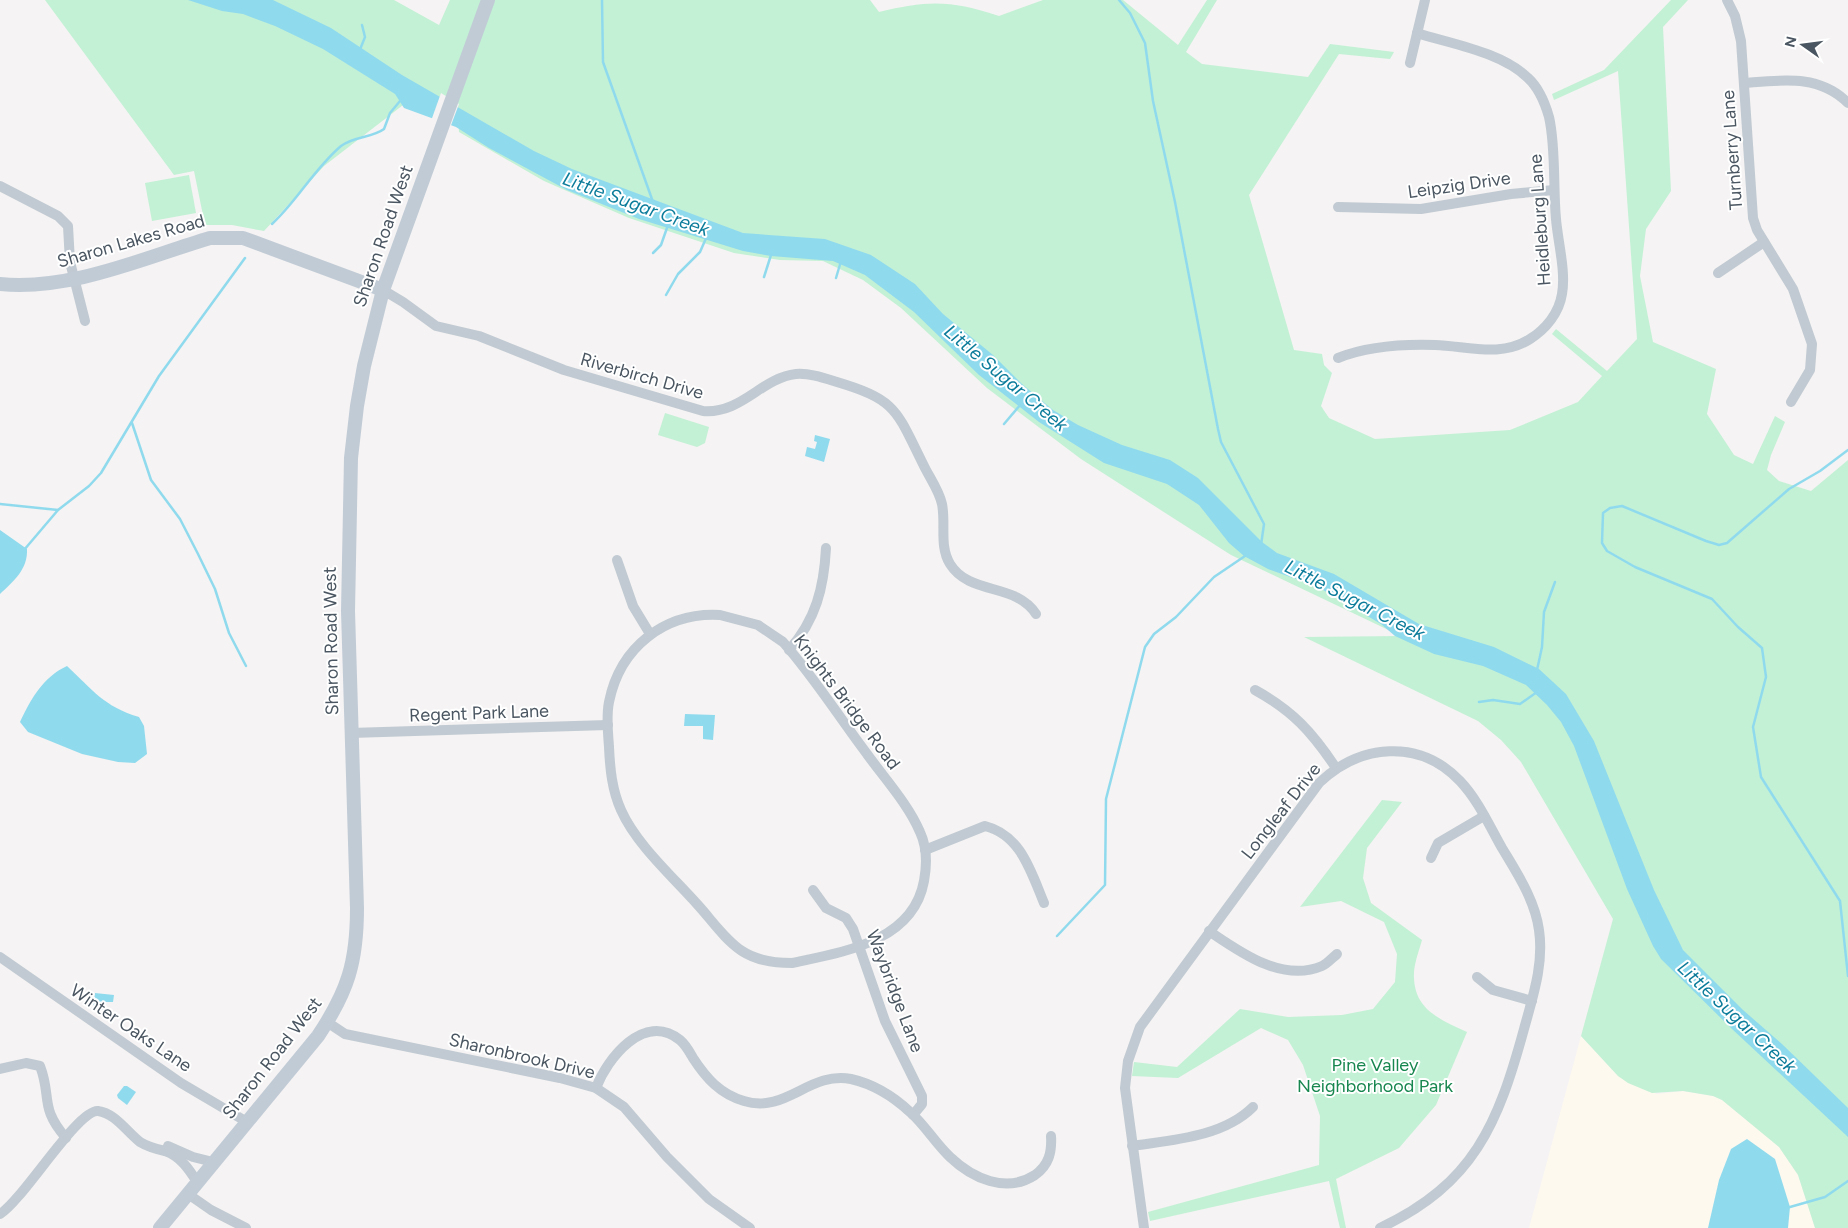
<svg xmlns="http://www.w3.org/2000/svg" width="1848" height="1228" font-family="Figtree,sans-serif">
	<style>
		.commercial { fill: #fdf9ef }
		.green { fill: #c3f1d5 }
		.water { fill: #90daee }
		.pier { fill: #f5f3f3 }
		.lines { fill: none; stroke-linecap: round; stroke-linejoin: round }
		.stream { stroke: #90daee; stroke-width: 2.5 }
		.street { stroke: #c1cad2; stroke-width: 10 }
		.secondary { stroke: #c1cbd6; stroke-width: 14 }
		.labels { text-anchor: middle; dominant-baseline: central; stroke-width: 4; stroke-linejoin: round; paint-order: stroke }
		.street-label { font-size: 18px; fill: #4a5661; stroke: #fff }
		.park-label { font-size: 18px; fill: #17864f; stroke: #fff }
		.water-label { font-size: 19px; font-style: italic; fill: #0c7c9b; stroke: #fff }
	</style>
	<rect width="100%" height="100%" fill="#f5f3f3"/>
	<!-- commercial -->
	<path class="commercial" d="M 1581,1036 L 1618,1076 L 1657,1094 L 1683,1091 L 1713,1096 L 1722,1100 L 1779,1147 L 1798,1175 L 1815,1228 L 1529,1228 Z"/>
	<!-- green -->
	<g class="green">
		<path d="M 45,0 L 394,0 L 439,25 L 450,0 L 870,0 L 879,12 C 928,0 951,0 999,16 L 1043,0 L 1123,0 L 1178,45 L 1207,0 L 1217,0 L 1186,52 L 1202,64 L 1308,77 L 1330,44 L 1394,52 L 1390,59 L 1339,54 L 1249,195 L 1294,350 L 1322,354 L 1324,365 L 1332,373 L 1321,406 L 1329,418 L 1375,439 L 1510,430 L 1578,402 L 1602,376 L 1552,334 L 1556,329 L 1607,371 L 1637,339 L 1618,71 L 1554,100 L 1552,94 L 1604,70 L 1671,0 L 1688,0 L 1663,27 L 1671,191 L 1646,229 L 1640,276 L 1653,342 L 1716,369 L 1707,414 L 1734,455 L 1753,464 L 1775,416 L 1785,422 L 1771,455 L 1767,470 L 1779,481 L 1811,491 L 1848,460 L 1848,1228 L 1815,1228 L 1798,1175 L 1779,1147 L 1722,1100 L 1713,1096 L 1683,1091 L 1652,1093 L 1628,1083 L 1618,1076 L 1581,1036 L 1613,919 L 1521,762 L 1501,740 L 1478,721 L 1304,637 L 1401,636 L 1231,555 L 1081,459 L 987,388 L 901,308 L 863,280 L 823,261 L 780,260 L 734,253 L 629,218 L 544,181 L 459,132 L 458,117 L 416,95 L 324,166 L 264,231 L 232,225 L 205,225 L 194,171 L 174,175 Z"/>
		<path d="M 189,175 L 196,213 L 152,221 L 145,183 Z"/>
		<path d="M 665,413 L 709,427 L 705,443 L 697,447 L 658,435 Z"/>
		<path d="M 1382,800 L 1402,802 L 1367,848 L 1363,878 L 1371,903 L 1422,940 C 1419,951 1413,966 1414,978 C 1415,1010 1441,1020 1467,1032 L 1436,1105 L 1399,1148 L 1336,1179 L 1346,1228 L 1340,1228 L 1329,1181 L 1150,1221 L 1148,1212 L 1319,1165 L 1320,1116 L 1303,1065 L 1288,1040 L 1261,1028 L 1178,1078 L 1132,1076 L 1134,1062 L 1177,1067 L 1240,1009 L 1288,1017 L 1342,1015 L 1373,1009 L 1395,982 L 1397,954 L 1384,922 L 1341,901 L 1300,907 Z"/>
	</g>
	<!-- water -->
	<g class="water">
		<path d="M 188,0 L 273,0 L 331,28 L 402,75 L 534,151 L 572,169 L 743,233 L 825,239 L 871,255 L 915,284 L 943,314 L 993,355 L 1022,384 L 1053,410 L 1078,425 L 1122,445 L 1170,460 L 1198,478 L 1262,542 L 1277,553 L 1334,574 L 1419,624 L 1494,647 L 1539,669 L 1566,694 L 1594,741 L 1654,890 L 1683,950 L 1743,1010 L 1782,1044 L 1848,1108 L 1848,1137 L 1732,1029 L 1661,959 L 1653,946 L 1627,889 L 1574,746 L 1561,722 L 1547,705 L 1526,685 L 1483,666 L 1434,654 L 1395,636 L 1381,624 L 1318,587 L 1268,569 L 1244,556 L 1229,543 L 1199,505 L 1167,484 L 1104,463 L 1039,422 L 979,375 L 914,312 L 865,275 L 833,261 L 771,256 L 743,251 L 639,219 L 567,190 L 489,148 L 456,127 L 404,108 L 395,94 L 323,49 L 275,26 L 243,14 L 222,11 Z"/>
		<path d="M 815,435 L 830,439 L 824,462 L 805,456 L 807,447 L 815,449 L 817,442 L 814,441 Z"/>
		<path d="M 0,530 L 27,549 C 28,569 14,581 0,594 Z"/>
		<path d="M 67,666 C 93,690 103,706 139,717 L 144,726 L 147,754 L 135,763 L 118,762 L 82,754 L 28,732 L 20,722 C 31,699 43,677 67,666 Z"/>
		<path d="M 685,714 L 715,715 L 713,740 L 703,739 L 703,726 L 684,726 Z"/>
		<path d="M 95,993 L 114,995 L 113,1002 L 104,1002 L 103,1010 L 93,1009 Z"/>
		<path d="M 124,1086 L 127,1086 L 136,1092 L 127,1105 L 118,1098 L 117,1095 Z"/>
		<path d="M 1747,1139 L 1775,1159 L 1790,1207 L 1788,1228 L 1708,1228 L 1719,1180 L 1731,1149 Z"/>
	</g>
	<!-- pier -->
	<path class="pier" d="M 441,93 L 459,104 L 450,128 L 431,121 Z"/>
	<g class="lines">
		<!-- stream -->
		<g class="stream">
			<path d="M 602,0 L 603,62 L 653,202"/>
			<path d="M 1119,0 L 1130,13 L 1145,43 L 1153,101 L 1175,202 L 1218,429 L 1221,442 L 1264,524 L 1261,545"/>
			<path d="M 359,52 L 365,37 L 362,25"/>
			<path d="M 272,224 C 298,200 314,169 341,146 C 354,136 372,138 384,129 L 390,113 L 400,101"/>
			<path d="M 653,253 L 661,245 L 668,225"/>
			<path d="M 764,277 L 771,255"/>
			<path d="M 836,278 L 841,261"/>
			<path d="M 666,295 L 678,274 L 700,252 L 707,236"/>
			<path d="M 132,423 L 151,480 L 180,519 L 198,554 L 215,589 L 229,633 L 246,666"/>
			<path d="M 1004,424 L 1021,404"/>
			<path d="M 1848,450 L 1820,471 L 1789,489 L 1727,543 L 1719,545 L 1706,541 L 1622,506 L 1610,508 L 1603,513 L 1602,543 L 1607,551 L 1635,567 L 1712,599 L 1738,627 L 1762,648 L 1766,677 L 1753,727 L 1761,777 L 1840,901 L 1848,976"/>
			<path d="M 0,504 L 58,510"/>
			<path d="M 24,550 L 58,510 L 89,486 L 101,473 L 159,376 L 245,258"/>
			<path d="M 1537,670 L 1542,647 L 1544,612 L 1555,582"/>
			<path d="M 1479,702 L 1493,700 L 1520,704 L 1537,692"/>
			<path d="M 1057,936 L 1105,885 L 1106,799 L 1145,647 L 1154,634 L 1176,617 L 1214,577 L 1245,556"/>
			<path d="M 1790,1207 L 1825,1197 L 1848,1181"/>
		</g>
		<!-- street -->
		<g class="street">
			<path d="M 1727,0 L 1735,16 L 1741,41 L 1753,218 L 1757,230 L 1793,289 L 1812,344 L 1810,370 L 1791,402"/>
			<path d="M 1410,63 L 1425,0"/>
			<path d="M 1744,83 C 1782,80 1819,74 1848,103"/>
			<path d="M 0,186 L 58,216 L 68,226 L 70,262 L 85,321"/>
			<path d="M 1338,207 L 1421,209 L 1511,194 L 1554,190"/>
			<path d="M 1718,273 L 1764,242"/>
			<path d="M 383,290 L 403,302 L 436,326 L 479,336 L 564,370 L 703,411 C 742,414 761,378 796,374 C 810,373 824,378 837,382 C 897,400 896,410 923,464 C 929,477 939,490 942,504 C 946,524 939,546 950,564 C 970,596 1015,582 1036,614"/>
			<path d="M 1338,358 C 1368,346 1403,344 1435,345 C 1467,346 1501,358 1530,339 C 1546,329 1559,313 1562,294 C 1566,271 1558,243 1556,219 C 1553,188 1556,147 1549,117 C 1545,103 1539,88 1528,78 C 1502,52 1451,44 1417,33"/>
			<path d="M 617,560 L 633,606 L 650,634"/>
			<path d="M 720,615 L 758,625 L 783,642 C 814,677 839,717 867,754 C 885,779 908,804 920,832 C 927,847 927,865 924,881 C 913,942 843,952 792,963 C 774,963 757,961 742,951 C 724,939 711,919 697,904 C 672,876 636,844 621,810 C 612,790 610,769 609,747 C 608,732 606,717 609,702 C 620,647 665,612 720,615 Z"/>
			<path d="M 789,650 C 816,620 824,587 826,548"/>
			<path d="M 1255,690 C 1293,711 1312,732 1336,768"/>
			<path d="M 351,733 L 608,725"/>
			<path d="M 925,850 L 985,826 C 1021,835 1031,872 1044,903"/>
			<path d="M 1431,858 L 1438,843 L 1484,816"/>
			<path d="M 813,890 L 826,908 L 846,918 L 853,929 L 885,1021 L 922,1096 L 922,1104 L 913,1115"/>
			<path d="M 1209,931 C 1240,952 1282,983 1322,966 C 1327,964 1332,958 1337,954"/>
			<path d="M 0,957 L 181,1083 L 247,1122"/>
			<path d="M 1477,977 L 1493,990 L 1532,1001"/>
			<path d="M 327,1022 L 345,1034 L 560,1078 L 596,1088 L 624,1107 L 667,1157 L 709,1199 L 750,1228"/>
			<path d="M 0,1069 L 26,1063 L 40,1066 C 52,1097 39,1107 66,1138"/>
			<path d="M 596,1088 C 607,1059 644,1011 680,1040 C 686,1045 689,1051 693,1058 C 706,1078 720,1094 744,1101 C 786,1114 809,1071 851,1079 C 873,1084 894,1097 910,1112 C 925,1125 935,1143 950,1157 C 972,1178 1006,1194 1035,1175 C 1049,1165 1052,1152 1051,1136"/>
			<path d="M 168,1146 L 193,1157 L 213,1162"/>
			<path d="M 1132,1146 C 1172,1140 1223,1137 1253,1107"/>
			<path d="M 188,1194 L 211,1210 L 246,1228"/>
			<path d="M 0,1214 C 23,1200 78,1109 98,1111 C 115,1113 127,1132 140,1142 C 148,1147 156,1149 165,1151 C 180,1156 189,1169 197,1182"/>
			<path d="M 1144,1228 L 1125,1088 L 1128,1061 L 1140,1027 L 1319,783 C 1360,744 1419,738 1460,781 C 1478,800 1489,825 1502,848 C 1517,873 1535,900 1539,930 C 1544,964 1533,996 1524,1029 C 1498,1124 1474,1184 1380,1228"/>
		</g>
		<!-- secondary -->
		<g class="secondary">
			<path d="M 0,284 C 71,291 143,258 210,238 L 243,238 L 383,290"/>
			<path d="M 160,1228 L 318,1036 C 348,991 357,962 357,908 L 348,611 L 351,458 L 357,406 L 364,366 L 383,290 L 488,0"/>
		</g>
	</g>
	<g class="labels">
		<!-- street labels -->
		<g class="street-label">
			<text transform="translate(1732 150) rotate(-94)">Turnberry Lane</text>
			<text transform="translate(1459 185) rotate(-8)">Leipzig Drive</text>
			<text transform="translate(1540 220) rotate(-94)">Heidleburg Lane</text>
			<text transform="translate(383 236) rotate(-71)">Sharon Road West</text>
			<text transform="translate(131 241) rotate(-16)">Sharon Lakes Road</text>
			<text transform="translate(642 376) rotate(16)">Riverbirch Drive</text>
			<text transform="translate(331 641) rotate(-91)">Sharon Road West</text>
			<text transform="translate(847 702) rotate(53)">Knights Bridge Road</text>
			<text transform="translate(479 713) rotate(-2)">Regent Park Lane</text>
			<text transform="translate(1281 811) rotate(-52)">Longleaf Drive</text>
			<text transform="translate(895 991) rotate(69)">Waybridge Lane</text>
			<text transform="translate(131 1028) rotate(34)">Winter Oaks Lane</text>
			<text transform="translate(522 1056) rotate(13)">Sharonbrook Drive</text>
			<text transform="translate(272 1058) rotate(-52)">Sharon Road West</text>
		</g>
		<!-- park labels -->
		<g class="park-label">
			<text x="1375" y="1065">Pine Valley<tspan x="1375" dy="21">Neighborhood Park</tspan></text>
		</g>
		<!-- water labels -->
		<g class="water-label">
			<text transform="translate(636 204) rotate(20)">Little Sugar Creek</text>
			<text transform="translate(1006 378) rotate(40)">Little Sugar Creek</text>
			<text transform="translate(1355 600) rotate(27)">Little Sugar Creek</text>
			<text transform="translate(1737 1017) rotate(43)">Little Sugar Creek</text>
		</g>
	</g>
	<!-- north arrow -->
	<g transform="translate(1803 45) rotate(284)" stroke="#ffffff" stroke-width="4" paint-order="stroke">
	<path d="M0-4L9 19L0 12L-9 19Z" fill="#4a5661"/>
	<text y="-8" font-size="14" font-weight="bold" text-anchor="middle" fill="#4a5661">N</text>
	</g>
</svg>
